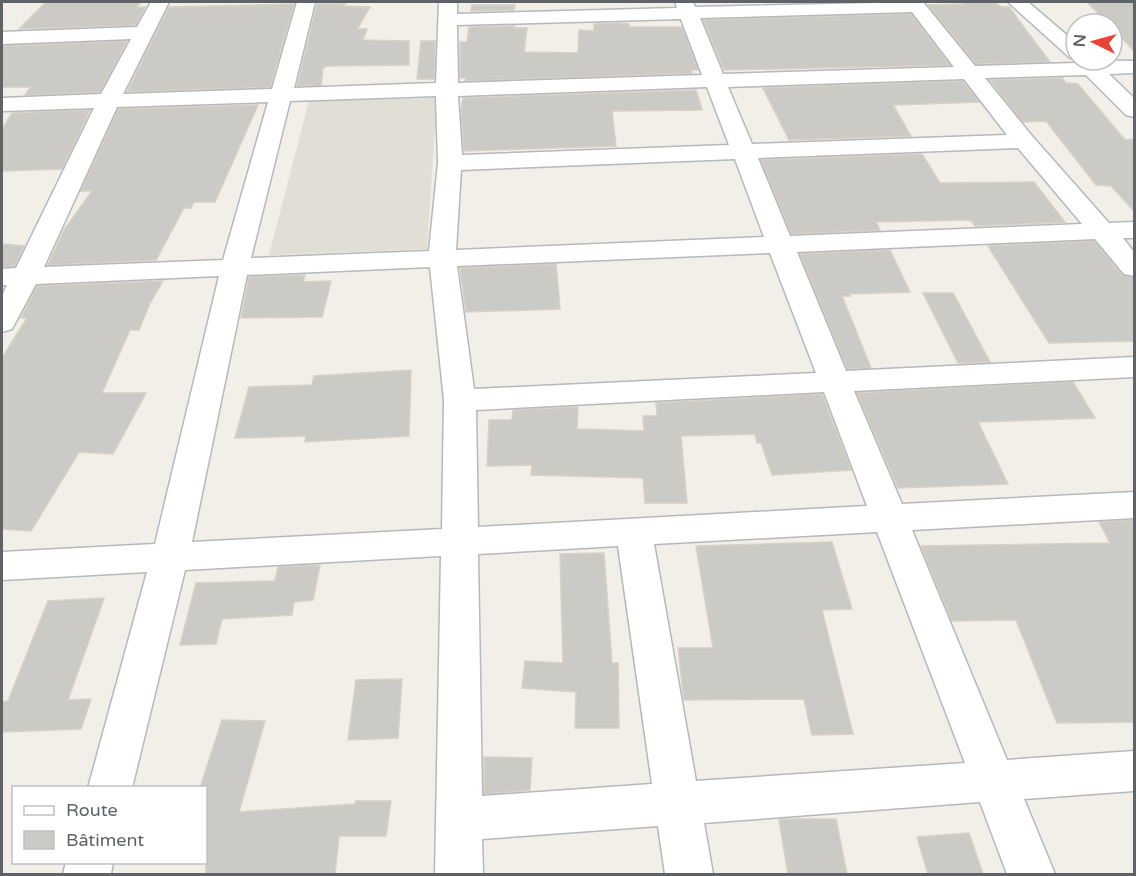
<svg xmlns="http://www.w3.org/2000/svg" width="1136" height="876" font-family="'Varela Round',sans-serif">
	<style>
		.education { fill: #e1ded6 }
		.building { fill: #cccac5; stroke: #d6d1c6; stroke-width: 1.5 }
		.lines { fill: none; stroke-linecap: round; stroke-linejoin: round }
		.street-casing { stroke: #b5b8bc; stroke-width: 3 }
		.street { fill: #fff; fill-rule: evenodd }
	</style>
	<rect width="100%" height="100%" fill="#f1efe8"/>
	<!-- education -->
	<path class="education" d="M 437,98 L 427,249 L 269,255 L 309,101 Z"/>
	<!-- building -->
	<g class="building">
		<path d="M 46,2 L 141,2 L 136,8 L 145,7 L 136,25 L 19,29 Z"/>
		<path d="M 962,2 L 993,2 L 1002,7 L 1009,7 L 1050,62 L 976,64 L 928,5 L 963,4 Z"/>
		<path d="M 1087,2 L 1134,2 L 1134,51 L 1112,27 L 1112,24 L 1109,24 Z"/>
		<path d="M 294,4 L 270,87 L 127,92 L 169,7 Z"/>
		<path d="M 317,4 L 345,4 L 343,6 L 370,7 L 357,29 L 367,29 L 363,40 L 409,41 L 409,65 L 327,66 L 323,68 L 321,85 L 297,86 Z"/>
		<path d="M 472,5 L 515,5 L 514,10 L 471,11 Z"/>
		<path d="M 911,14 L 950,65 L 724,70 L 703,20 Z"/>
		<path d="M 620,23 L 629,24 L 629,27 L 682,27 L 698,70 L 691,70 L 692,73 L 465,81 L 466,78 L 460,78 L 460,42 L 467,42 L 469,27 L 514,26 L 514,28 L 527,28 L 524,52 L 578,53 L 579,30 L 594,31 L 594,24 Z"/>
		<path d="M 127,41 L 100,92 L 25,95 L 31,87 L 2,87 L 2,46 Z"/>
		<path d="M 421,41 L 435,41 L 434,79 L 417,79 Z"/>
		<path d="M 1062,78 L 1066,83 L 1078,84 L 1125,140 L 1134,139 L 1134,211 L 1111,186 L 1096,185 L 1046,121 L 1023,122 L 990,80 Z"/>
		<path d="M 963,81 L 979,102 L 893,105 L 911,136 L 789,140 L 763,88 Z"/>
		<path d="M 696,90 L 702,110 L 612,111 L 616,146 L 464,151 L 461,110 L 463,98 Z"/>
		<path d="M 258,105 L 215,202 L 194,202 L 191,208 L 184,208 L 156,260 L 48,265 L 64,230 L 92,191 L 81,191 L 118,109 Z"/>
		<path d="M 90,110 L 62,169 L 2,171 L 2,129 L 12,113 Z"/>
		<path d="M 922,154 L 940,183 L 1034,182 L 1065,222 L 975,226 L 971,220 L 876,222 L 880,230 L 791,234 L 761,160 Z"/>
		<path d="M 1094,241 L 1122,275 L 1134,278 L 1134,341 L 1049,343 L 988,246 Z"/>
		<path d="M 2,244 L 24,246 L 15,266 L 2,267 Z"/>
		<path d="M 890,250 L 910,292 L 849,294 L 850,296 L 842,296 L 871,368 L 847,369 L 800,254 Z"/>
		<path d="M 556,264 L 560,309 L 466,312 L 460,268 Z"/>
		<path d="M 305,275 L 303,282 L 331,281 L 322,317 L 241,318 L 249,277 Z"/>
		<path d="M 163,281 L 150,303 L 139,330 L 130,330 L 102,393 L 146,393 L 113,454 L 79,452 L 31,531 L 2,529 L 2,358 L 27,318 L 21,318 L 37,286 Z"/>
		<path d="M 923,293 L 953,293 L 990,362 L 958,363 Z"/>
		<path d="M 411,370 L 409,436 L 305,442 L 306,436 L 235,438 L 249,387 L 312,385 L 314,376 Z"/>
		<path d="M 1073,382 L 1095,418 L 978,422 L 1008,484 L 898,488 L 857,393 Z"/>
		<path d="M 822,394 L 851,470 L 772,475 L 761,443 L 757,443 L 755,434 L 681,436 L 687,503 L 645,503 L 643,478 L 531,475 L 532,465 L 487,466 L 489,420 L 512,420 L 513,410 L 578,407 L 577,429 L 644,431 L 643,416 L 657,416 L 656,403 Z"/>
		<path d="M 1134,520 L 1134,722 L 1057,723 L 1016,620 L 952,621 L 921,546 L 1110,543 L 1099,522 Z"/>
		<path d="M 832,542 L 852,609 L 822,610 L 853,734 L 812,735 L 804,699 L 684,700 L 678,648 L 713,648 L 696,546 Z"/>
		<path d="M 604,553 L 612,663 L 618,663 L 619,728 L 575,728 L 576,692 L 522,688 L 525,661 L 563,663 L 560,554 Z"/>
		<path d="M 320,565 L 313,600 L 294,602 L 292,615 L 222,619 L 216,644 L 180,645 L 196,583 L 275,581 L 278,567 Z"/>
		<path d="M 104,598 L 68,700 L 91,699 L 81,729 L 2,732 L 2,702 L 8,701 L 48,601 Z"/>
		<path d="M 402,679 L 398,738 L 348,740 L 356,680 Z"/>
		<path d="M 222,720 L 265,721 L 239,812 L 355,804 L 356,801 L 391,801 L 386,836 L 339,836 L 335,874 L 206,874 L 206,788 L 200,788 Z"/>
		<path d="M 484,757 L 532,758 L 530,790 L 484,794 Z"/>
		<path d="M 781,819 L 836,819 L 847,874 L 788,874 L 779,820 Z"/>
		<path d="M 969,833 L 983,874 L 928,874 L 917,837 Z"/>
	</g>
	<g class="lines">
		<defs>
			<g id="street">
				<path d="M 151,2 L 169,2 L 123,94 L 272,89 L 297,2 L 315,2 L 294,88 L 436,83 L 439,2 L 457,2 L 457,14 L 677,8 L 675,2 L 693,2 L 695,7 L 923,2 L 975,66 L 1075,63 L 1074,59 L 1069,57 L 1008,2 L 1028,2 L 1076,43 L 1076,60 L 1134,61 L 1134,73 L 1109,74 L 1134,98 L 1134,117 L 1126,115 L 1086,75 L 985,78 L 1032,136 L 1109,223 L 1134,222 L 1134,238 L 1123,238 L 1134,252 L 1134,276 L 1124,274 L 1095,239 L 797,252 L 846,371 L 1134,357 L 1134,377 L 854,391 L 902,504 L 1134,492 L 1134,518 L 912,530 L 1007,760 L 1134,751 L 1134,791 L 1024,799 L 1055,874 L 1007,874 L 980,802 L 704,823 L 713,874 L 665,874 L 658,826 L 482,839 L 483,874 L 435,874 L 441,556 L 185,570 L 132,788 L 88,788 L 147,572 L 2,580 L 2,552 L 155,544 L 219,276 L 36,284 L 12,329 L 2,332 L 2,296 L 7,285 L 2,285 L 2,269 L 16,268 L 94,108 L 2,111 L 2,98 L 101,94 L 131,39 L 2,44 L 2,32 L 137,27 ZM 912,12 L 954,67 L 723,74 L 700,18 ZM 681,19 L 702,75 L 458,83 L 457,25 ZM 964,79 L 1007,135 L 752,144 L 728,87 ZM 707,87 L 729,145 L 462,155 L 458,96 ZM 436,96 L 438,163 L 429,251 L 251,258 L 290,101 ZM 268,102 L 223,260 L 44,267 L 117,107 ZM 1018,148 L 1082,224 L 790,236 L 758,158 ZM 735,159 L 764,237 L 456,250 L 461,170 ZM 770,253 L 816,373 L 474,389 L 457,266 ZM 430,267 L 444,400 L 442,529 L 192,542 L 247,275 ZM 824,392 L 867,506 L 478,527 L 476,410 ZM 877,532 L 965,763 L 696,781 L 654,544 ZM 618,546 L 652,784 L 482,796 L 478,554 Z"/>
				<path d="M 66,862 L 113,862 L 111,874 L 63,874 Z"/>
			</g>
		</defs>
		<!-- street casing -->
		<use href="#street" class="street-casing"/>
		<!-- street -->
		<use href="#street" class="street"/>
	</g>
	<!-- border -->
	<rect width="1136" height="876" fill="none" stroke="#5f6368" stroke-width="6"/>
	<!-- legend -->
	<rect x="12" y="786" width="195" height="78" fill="#ffffff" stroke="#bfc1c3" stroke-width="1.5"/>
	<rect x="24" y="806" width="30" height="9" fill="#ffffff" stroke="#bfc1c3" stroke-width="1.5"/>
	<text x="66" y="816" font-size="18" fill="#5f6368">Route</text>
	<rect x="24" y="831" width="30" height="18" fill="#cccac5" stroke="#bfc1c3" stroke-width="1.5"/>
	<text x="66" y="846" font-size="18" fill="#5f6368">Bâtiment</text>
	<!-- north arrow -->
	<g transform="translate(1094 42) rotate(275)"><circle r="28" fill="#ffffff" stroke="#bfc1c3" stroke-width="1.5"/>
	<path d="M0-4.5L10 22L0 15L-10 22Z" fill="#ea4335"/>
	<text y="-9" font-size="16" font-weight="bold" text-anchor="middle" fill="#5f6368">N</text>
	</g>
</svg>
